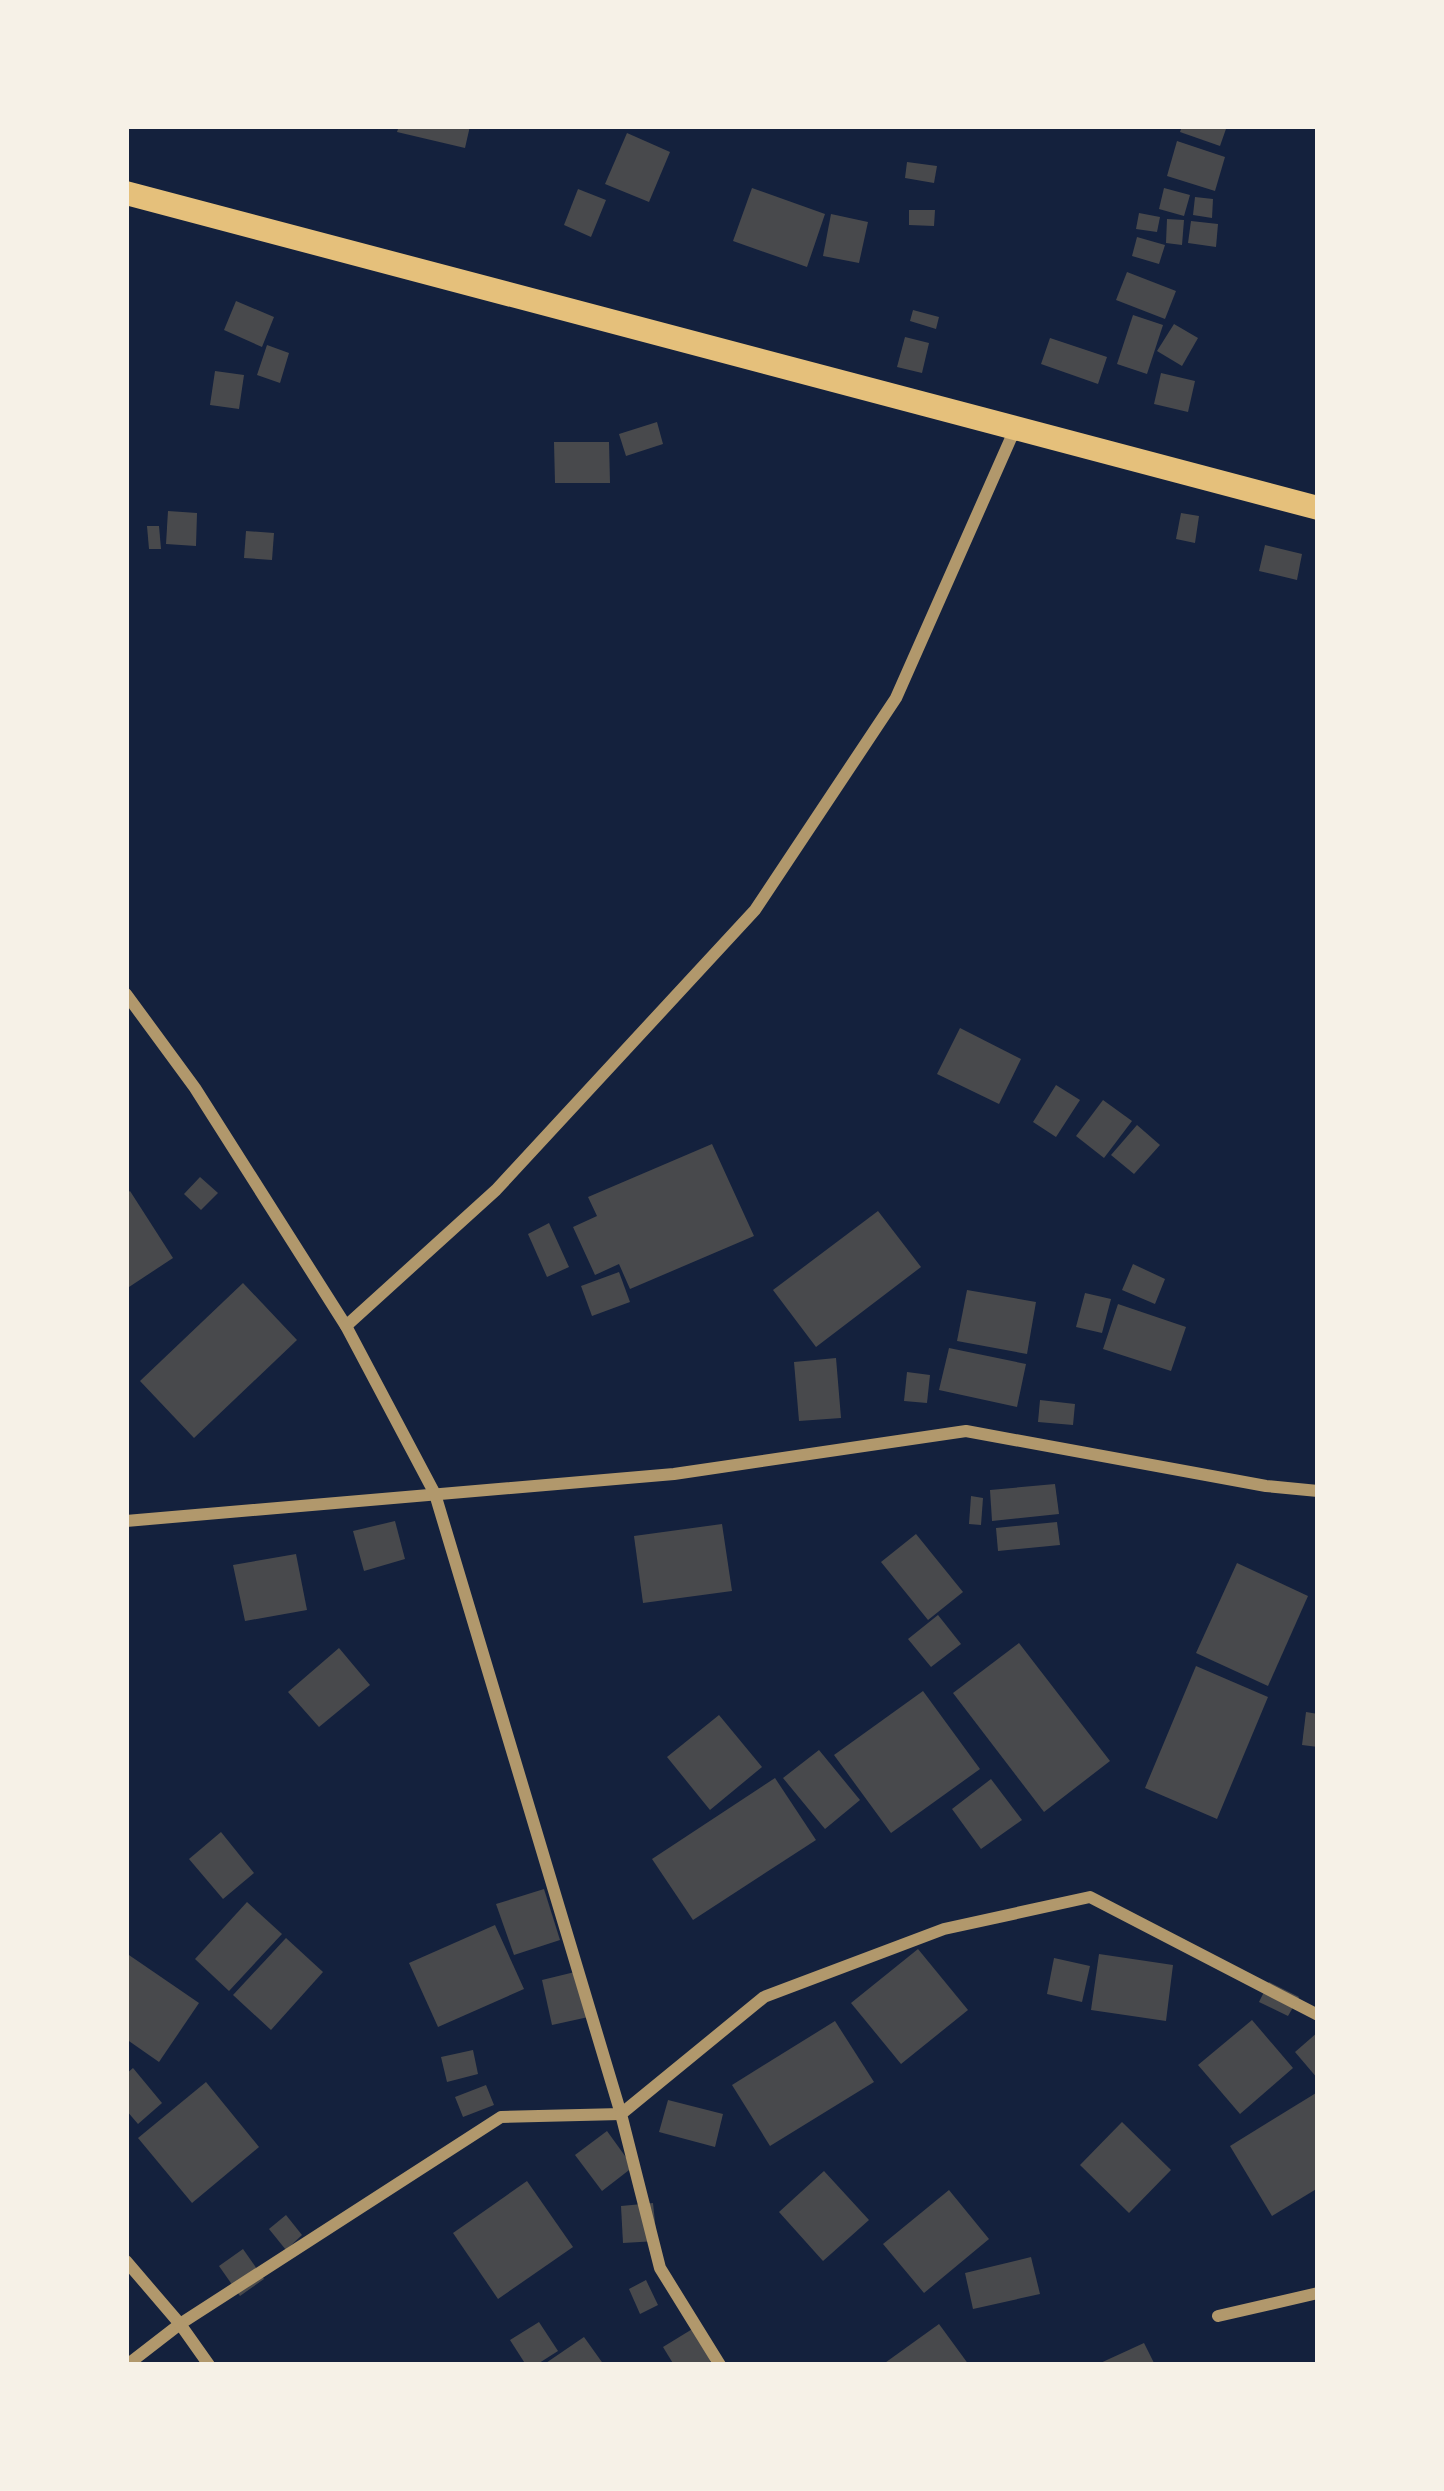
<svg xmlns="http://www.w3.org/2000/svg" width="1444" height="2491" font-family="'Space Grotesk',sans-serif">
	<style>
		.building { fill: #48494c }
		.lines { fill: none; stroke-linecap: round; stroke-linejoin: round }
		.minor { stroke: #b1986c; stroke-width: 12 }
		.secondary { stroke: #e5c07b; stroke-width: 24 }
	</style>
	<rect width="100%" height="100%" fill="#14213d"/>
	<!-- building -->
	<g class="building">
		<path d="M 399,126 L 470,126 L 465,148 L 397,132 Z"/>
		<path d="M 1182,126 L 1227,126 L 1220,146 L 1180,132 Z"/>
		<path d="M 627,133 L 670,152 L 649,202 L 605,184 Z"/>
		<path d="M 1177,141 L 1225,157 L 1215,191 L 1167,176 Z"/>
		<path d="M 907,162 L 937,166 L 934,183 L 905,178 Z"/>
		<path d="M 752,188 L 825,214 L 807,267 L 733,241 Z"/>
		<path d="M 1164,188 L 1190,195 L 1184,216 L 1159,209 Z"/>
		<path d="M 578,189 L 606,200 L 591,237 L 564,225 Z"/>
		<path d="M 1195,197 L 1213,199 L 1212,218 L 1193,215 Z"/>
		<path d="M 909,210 L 935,210 L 934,226 L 909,225 Z"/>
		<path d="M 1139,213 L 1160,217 L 1157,232 L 1136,229 Z"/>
		<path d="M 831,214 L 868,222 L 859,263 L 823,256 Z"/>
		<path d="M 1167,219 L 1184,220 L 1182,245 L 1166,243 Z"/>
		<path d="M 1191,221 L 1218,224 L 1216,247 L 1188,243 Z"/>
		<path d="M 1137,237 L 1165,245 L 1159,264 L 1132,256 Z"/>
		<path d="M 1127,272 L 1176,291 L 1165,319 L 1116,300 Z"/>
		<path d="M 236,301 L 274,317 L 262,347 L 224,330 Z"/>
		<path d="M 913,310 L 939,317 L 936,329 L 910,321 Z"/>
		<path d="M 1133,315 L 1163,325 L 1147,374 L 1117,364 Z"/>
		<path d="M 1174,324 L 1198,338 L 1182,366 L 1157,351 Z"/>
		<path d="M 905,337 L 929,343 L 922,373 L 897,367 Z"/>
		<path d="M 1050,338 L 1107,357 L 1098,384 L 1041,364 Z"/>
		<path d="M 267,345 L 289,353 L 280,383 L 257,375 Z"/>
		<path d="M 215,371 L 244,375 L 239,409 L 210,405 Z"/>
		<path d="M 1161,373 L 1195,381 L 1188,412 L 1154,404 Z"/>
		<path d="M 657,422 L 663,444 L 626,456 L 619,434 Z"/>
		<path d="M 554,442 L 609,442 L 610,483 L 555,483 Z"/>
		<path d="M 168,511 L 197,513 L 196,546 L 166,544 Z"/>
		<path d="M 1181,513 L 1199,516 L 1195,543 L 1176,539 Z"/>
		<path d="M 147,526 L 159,526 L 161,549 L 149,549 Z"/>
		<path d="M 246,531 L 274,533 L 272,560 L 244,558 Z"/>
		<path d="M 1265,545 L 1302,554 L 1297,580 L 1259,571 Z"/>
		<path d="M 960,1028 L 1021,1059 L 999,1104 L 937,1074 Z"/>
		<path d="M 1056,1085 L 1080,1100 L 1056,1137 L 1033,1122 Z"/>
		<path d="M 1103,1100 L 1132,1121 L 1104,1158 L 1076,1136 Z"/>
		<path d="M 1137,1125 L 1160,1145 L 1134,1174 L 1111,1155 Z"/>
		<path d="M 712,1144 L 754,1236 L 630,1289 L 619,1264 L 595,1275 L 573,1227 L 597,1216 L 588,1197 Z"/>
		<path d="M 200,1177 L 218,1193 L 201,1210 L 184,1194 Z"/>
		<path d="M 130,1191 L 173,1258 L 126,1289 L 126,1194 Z"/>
		<path d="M 878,1211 L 921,1267 L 816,1347 L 773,1290 Z"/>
		<path d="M 549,1223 L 569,1267 L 547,1277 L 528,1234 Z"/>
		<path d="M 1133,1264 L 1165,1279 L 1155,1304 L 1122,1290 Z"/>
		<path d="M 619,1272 L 630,1302 L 592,1316 L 581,1286 Z"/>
		<path d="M 243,1283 L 297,1340 L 194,1438 L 140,1381 Z"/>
		<path d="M 967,1290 L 1036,1302 L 1027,1354 L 957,1341 Z"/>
		<path d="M 1085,1293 L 1111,1299 L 1102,1333 L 1076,1327 Z"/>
		<path d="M 1118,1304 L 1186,1327 L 1171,1371 L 1103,1349 Z"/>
		<path d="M 949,1348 L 1026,1364 L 1017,1407 L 939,1390 Z"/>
		<path d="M 836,1358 L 841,1418 L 799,1421 L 794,1362 Z"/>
		<path d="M 907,1372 L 930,1375 L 927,1403 L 904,1401 Z"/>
		<path d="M 1040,1400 L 1075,1404 L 1073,1425 L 1038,1422 Z"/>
		<path d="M 1055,1484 L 1059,1514 L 992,1521 L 990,1490 Z"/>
		<path d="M 971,1496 L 983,1498 L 981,1525 L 969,1524 Z"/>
		<path d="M 395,1521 L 405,1559 L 364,1571 L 353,1531 Z"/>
		<path d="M 1057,1522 L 1060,1545 L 998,1551 L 996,1528 Z"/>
		<path d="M 722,1524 L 732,1591 L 643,1603 L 634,1536 Z"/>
		<path d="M 916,1534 L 963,1592 L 928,1620 L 881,1562 Z"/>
		<path d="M 296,1554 L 307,1610 L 245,1621 L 233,1565 Z"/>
		<path d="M 1237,1563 L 1308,1596 L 1268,1686 L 1196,1653 Z"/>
		<path d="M 938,1615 L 961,1644 L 931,1667 L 908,1639 Z"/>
		<path d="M 1019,1643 L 1110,1761 L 1044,1812 L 953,1693 Z"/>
		<path d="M 339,1648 L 370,1685 L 319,1727 L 288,1692 Z"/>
		<path d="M 1196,1666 L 1268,1697 L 1217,1819 L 1145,1788 Z"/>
		<path d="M 923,1691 L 980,1769 L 891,1833 L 834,1755 Z"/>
		<path d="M 1306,1712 L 1318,1714 L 1318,1747 L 1302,1745 Z"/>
		<path d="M 719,1715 L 762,1767 L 710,1810 L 667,1757 Z"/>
		<path d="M 819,1750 L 860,1800 L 825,1829 L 783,1778 Z"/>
		<path d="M 775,1778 L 816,1840 L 693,1920 L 652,1859 Z"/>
		<path d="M 991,1779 L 1022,1820 L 981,1849 L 952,1809 Z"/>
		<path d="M 221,1832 L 254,1873 L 223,1899 L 189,1859 Z"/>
		<path d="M 544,1889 L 560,1940 L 514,1955 L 496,1904 Z"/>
		<path d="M 247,1902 L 282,1934 L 229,1991 L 195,1959 Z"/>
		<path d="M 495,1925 L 524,1989 L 438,2027 L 409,1963 Z"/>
		<path d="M 286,1938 L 323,1972 L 271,2030 L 233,1995 Z"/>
		<path d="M 918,1949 L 968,2010 L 901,2064 L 851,2003 Z"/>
		<path d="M 126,1953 L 199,2003 L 159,2062 L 126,2039 Z"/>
		<path d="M 1099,1954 L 1173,1965 L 1166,2021 L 1091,2010 Z"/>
		<path d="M 1054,1958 L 1090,1966 L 1082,2002 L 1047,1994 Z"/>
		<path d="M 583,1970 L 593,2016 L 552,2025 L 542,1980 Z"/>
		<path d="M 1269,1982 L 1299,1997 L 1288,2016 L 1259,2002 Z"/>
		<path d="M 1252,2020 L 1293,2068 L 1240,2114 L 1198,2065 Z"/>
		<path d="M 835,2021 L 874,2082 L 770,2146 L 732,2085 Z"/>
		<path d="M 1318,2032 L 1318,2079 L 1295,2052 Z"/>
		<path d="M 473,2050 L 478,2074 L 447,2082 L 441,2057 Z"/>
		<path d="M 133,2068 L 162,2103 L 138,2124 L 126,2110 L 126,2074 Z"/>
		<path d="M 206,2082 L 259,2147 L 192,2203 L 138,2138 Z"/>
		<path d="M 486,2085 L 494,2105 L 463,2117 L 455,2097 Z"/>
		<path d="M 1316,2093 L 1318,2188 L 1272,2216 L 1230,2146 Z"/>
		<path d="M 668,2100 L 723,2114 L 715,2147 L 659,2132 Z"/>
		<path d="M 1122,2122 L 1171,2170 L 1129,2213 L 1080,2165 Z"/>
		<path d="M 607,2131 L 633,2167 L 602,2191 L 575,2155 Z"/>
		<path d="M 824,2171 L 869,2220 L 823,2261 L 779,2212 Z"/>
		<path d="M 527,2181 L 573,2247 L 498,2299 L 453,2233 Z"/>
		<path d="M 949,2190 L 989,2239 L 924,2293 L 883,2244 Z"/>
		<path d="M 653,2203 L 657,2241 L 623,2243 L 621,2206 Z"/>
		<path d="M 286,2215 L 302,2235 L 286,2250 L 269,2229 Z"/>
		<path d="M 243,2249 L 264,2279 L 240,2296 L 219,2266 Z"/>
		<path d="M 1031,2257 L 1040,2294 L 973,2309 L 965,2273 Z"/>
		<path d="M 646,2280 L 658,2305 L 640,2314 L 629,2289 Z"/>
		<path d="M 539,2322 L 558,2351 L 536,2365 L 526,2365 L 510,2340 Z"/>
		<path d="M 939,2324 L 969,2365 L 882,2365 Z"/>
		<path d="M 694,2328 L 714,2359 L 705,2365 L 674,2365 L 663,2347 Z"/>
		<path d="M 584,2337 L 604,2365 L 543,2365 Z"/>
		<path d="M 1144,2343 L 1155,2365 L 1096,2365 Z"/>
	</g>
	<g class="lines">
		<!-- minor -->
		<g class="minor">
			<path d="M 126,994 L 195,1088 L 346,1326 L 435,1494 L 621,2114 L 501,2117 L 180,2324 L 127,2365"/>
			<path d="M 346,1326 L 496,1190 L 755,910 L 896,698 L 1015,429"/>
			<path d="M 126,1521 L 674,1474 L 966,1431 L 1266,1486 L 1318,1491"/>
			<path d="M 126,2261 L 180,2324 L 209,2365"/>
			<path d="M 1218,2316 L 1318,2293"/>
			<path d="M 720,2365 L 660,2268 L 621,2114 L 764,1997 L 944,1929 L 1090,1897 L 1318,2015"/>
		</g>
		<!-- secondary -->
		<path class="secondary" d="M 126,193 L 1318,508"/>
	</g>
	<!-- border -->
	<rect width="1444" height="2491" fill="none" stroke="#f6f1e7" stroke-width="258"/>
</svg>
